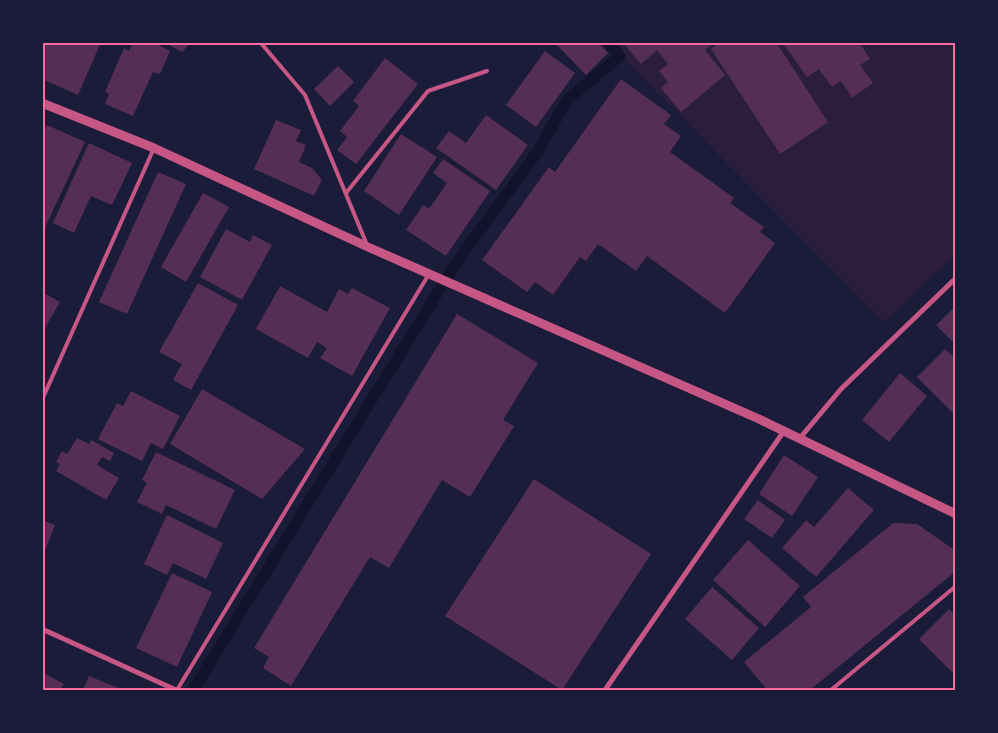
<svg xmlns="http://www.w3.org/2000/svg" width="998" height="733" font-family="Ubuntu,sans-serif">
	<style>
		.green { fill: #2a1e3b }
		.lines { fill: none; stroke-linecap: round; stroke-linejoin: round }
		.stream { stroke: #12122b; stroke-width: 11 }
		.building { fill: #542f53 }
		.service { stroke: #c65784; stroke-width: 4 }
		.minor { stroke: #c65784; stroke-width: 5 }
		.tertiary { stroke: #c65784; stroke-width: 9 }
		.neatline { fill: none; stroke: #ff6b9d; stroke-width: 2 }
	</style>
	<rect width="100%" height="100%" fill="#1b1b3a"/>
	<!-- green -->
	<path class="green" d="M 608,43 L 955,43 L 955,255 L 884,322 Z"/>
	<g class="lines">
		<!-- stream -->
		<path class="stream" d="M 193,690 L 456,263 L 538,151 L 567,100 L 620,56 L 608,42"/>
	</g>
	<!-- building -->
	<g class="building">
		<path d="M 42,42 L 101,42 L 78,95 L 42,79 Z"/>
		<path d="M 133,42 L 152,42 L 170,51 L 160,74 L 153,72 L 133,116 L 105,104 L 109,94 L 105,92 L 124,48 L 129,51 Z"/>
		<path d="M 164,42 L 191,42 L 182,52 Z"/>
		<path d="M 554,42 L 598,42 L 608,53 L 586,75 Z"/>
		<path d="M 628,42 L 714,42 L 705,50 L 725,75 L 681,112 L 661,88 L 668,82 L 659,71 L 668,64 L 657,50 L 641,64 L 625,45 Z"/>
		<path d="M 720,42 L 742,42 L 744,45 L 747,42 L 776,42 L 828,122 L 780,154 L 711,49 Z"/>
		<path d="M 782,42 L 859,42 L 870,59 L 860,65 L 873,83 L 852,98 L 841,81 L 832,87 L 819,69 L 807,77 Z"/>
		<path d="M 545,51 L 575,73 L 536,127 L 506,105 Z"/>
		<path d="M 385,58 L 418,84 L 356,164 L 337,150 L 347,137 L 340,131 L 359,106 L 353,101 Z"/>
		<path d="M 338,66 L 354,82 L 330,106 L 314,89 Z"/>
		<path d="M 621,79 L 671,115 L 664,124 L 681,136 L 670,152 L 734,198 L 730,203 L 764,227 L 760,232 L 775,243 L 725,313 L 647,256 L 636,271 L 598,244 L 586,261 L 580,257 L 553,295 L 535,282 L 527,292 L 482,260 L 549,167 L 555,172 Z"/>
		<path d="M 486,115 L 528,145 L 496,190 L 436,148 L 449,131 L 466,143 Z"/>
		<path d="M 276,120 L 301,130 L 296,141 L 306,145 L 299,162 L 312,168 L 322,180 L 314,196 L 254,169 Z"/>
		<path d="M 47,125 L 85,142 L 42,234 L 42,135 Z"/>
		<path d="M 401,134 L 437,157 L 399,215 L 364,191 Z"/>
		<path d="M 89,143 L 132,163 L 112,205 L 91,196 L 74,233 L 53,223 Z"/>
		<path d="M 443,159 L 490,191 L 446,256 L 406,230 L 423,205 L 429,209 L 447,183 L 433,173 Z"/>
		<path d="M 158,172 L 186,184 L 127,314 L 99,302 Z"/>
		<path d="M 203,193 L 229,207 L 186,282 L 161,267 Z"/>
		<path d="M 226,229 L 250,242 L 253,235 L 272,245 L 242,300 L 200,277 Z"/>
		<path d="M 198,283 L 238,305 L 191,390 L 173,380 L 182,364 L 159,352 Z"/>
		<path d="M 280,286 L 327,312 L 339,289 L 348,294 L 352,288 L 390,308 L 352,376 L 320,358 L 327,348 L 317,342 L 308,358 L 256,329 Z"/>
		<path d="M 42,292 L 60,302 L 42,333 Z"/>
		<path d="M 956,306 L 956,345 L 936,325 Z"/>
		<path d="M 457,314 L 538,363 L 503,420 L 514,426 L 470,497 L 442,480 L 389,568 L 370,557 L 291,686 L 263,668 L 269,657 L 254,648 Z"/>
		<path d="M 945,349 L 956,359 L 956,416 L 917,377 Z"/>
		<path d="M 900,373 L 927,396 L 889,442 L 862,420 Z"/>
		<path d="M 202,389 L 305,449 L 262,499 L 170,444 Z"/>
		<path d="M 131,391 L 180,416 L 163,449 L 151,443 L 142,461 L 98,439 L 117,403 L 123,406 Z"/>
		<path d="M 77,438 L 89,444 L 91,440 L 114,453 L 110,461 L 102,457 L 97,465 L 119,478 L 106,500 L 56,471 L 60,464 L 56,462 L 62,451 L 67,454 Z"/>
		<path d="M 156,452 L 235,490 L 216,529 L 166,505 L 162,514 L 137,502 L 147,483 L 142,480 Z"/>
		<path d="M 784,455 L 818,477 L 792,516 L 759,494 Z"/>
		<path d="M 534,479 L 651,554 L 562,690 L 445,616 Z"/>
		<path d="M 848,488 L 874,510 L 816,577 L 782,548 L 806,520 L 814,527 Z"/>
		<path d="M 758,500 L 785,520 L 772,538 L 744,519 Z"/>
		<path d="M 167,515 L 223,543 L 206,579 L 173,563 L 167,575 L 144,564 Z"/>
		<path d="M 42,520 L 55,525 L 43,556 L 42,556 Z"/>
		<path d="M 893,523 L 917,524 L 956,551 L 956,571 L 810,690 L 767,690 L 744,662 L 811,607 L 803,597 Z"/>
		<path d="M 748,540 L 800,586 L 765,627 L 713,580 Z"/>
		<path d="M 172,573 L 212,592 L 177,667 L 136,648 Z"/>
		<path d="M 712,587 L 759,628 L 732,660 L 685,619 Z"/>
		<path d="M 949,609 L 956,616 L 956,676 L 919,639 Z"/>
		<path d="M 42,672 L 64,684 L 60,690 L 42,690 Z"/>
		<path d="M 89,676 L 123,690 L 83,690 Z"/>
	</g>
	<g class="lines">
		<!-- service -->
		<g class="service">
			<path d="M 260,42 L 305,95 L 367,245"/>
			<path d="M 346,193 L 428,91 L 487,71"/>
			<path d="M 42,400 L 154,148"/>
			<path d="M 177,690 L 429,274"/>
			<path d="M 831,690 L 956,586"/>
		</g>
		<!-- minor -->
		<g class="minor">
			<path d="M 800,438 L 841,389 L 956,278"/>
			<path d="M 42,629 L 176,690"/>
			<path d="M 605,690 L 784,431"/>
		</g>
		<!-- tertiary -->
		<path class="tertiary" d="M 42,103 L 154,148 L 368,247 L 759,419 L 956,514"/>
	</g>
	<!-- border -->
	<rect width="998" height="733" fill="none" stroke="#1b1b3a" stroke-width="88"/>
	<rect x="44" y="44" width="910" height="645" class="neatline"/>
</svg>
